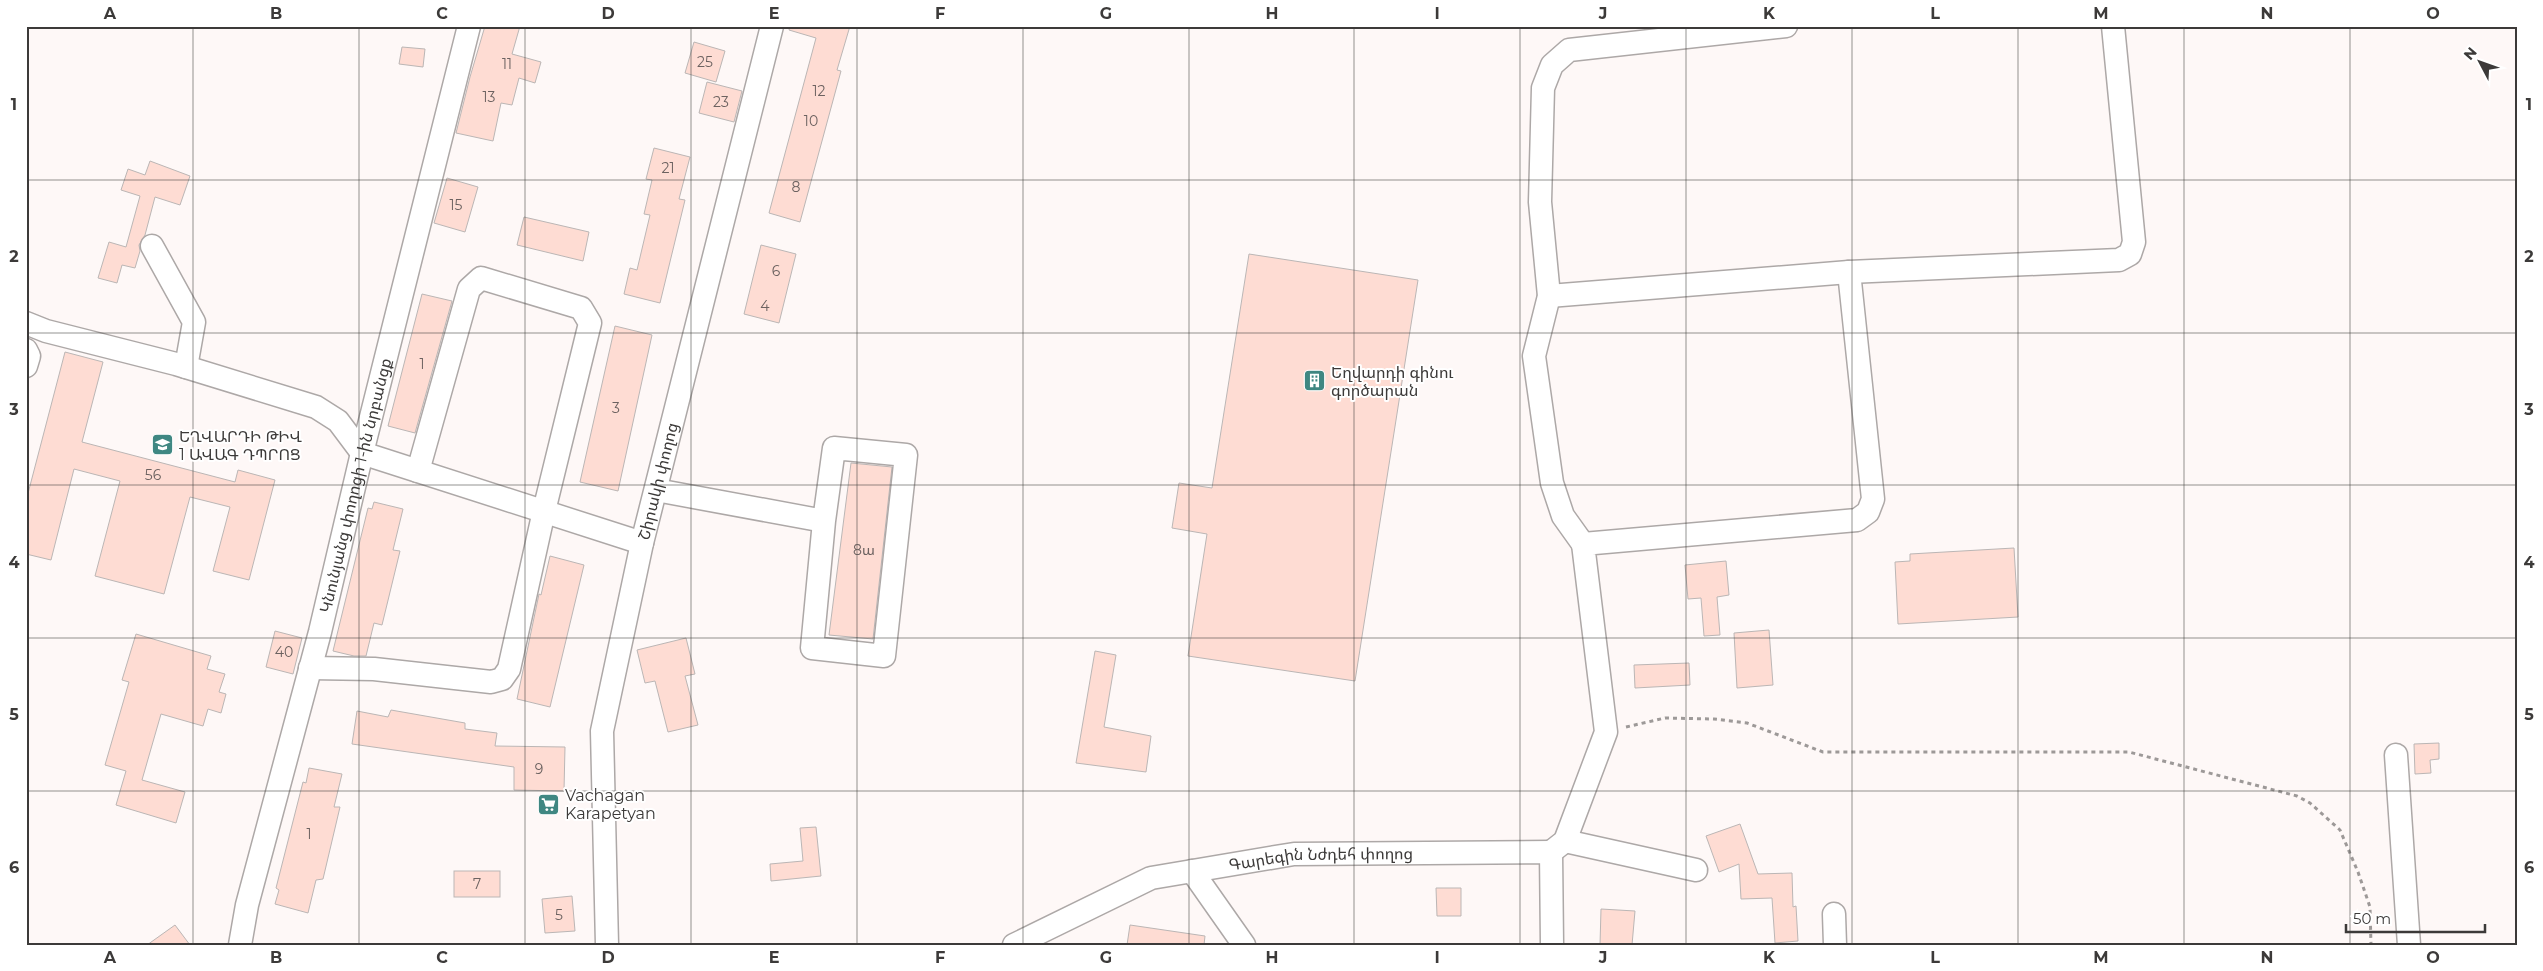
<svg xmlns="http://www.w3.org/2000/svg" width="2543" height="971" font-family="Montserrat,'Noto Sans Armenian',sans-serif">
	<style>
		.building { fill: #fedcd3; stroke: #bbb6b5 }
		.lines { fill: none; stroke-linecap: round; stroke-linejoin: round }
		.minor-casing { stroke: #ada8a7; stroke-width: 25 }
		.path { stroke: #9d9998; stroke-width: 3; stroke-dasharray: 4 4; stroke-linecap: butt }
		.minor { stroke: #fff; stroke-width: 22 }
		.grid { fill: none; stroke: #3c3a39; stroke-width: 1; stroke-opacity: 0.55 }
		.labels { text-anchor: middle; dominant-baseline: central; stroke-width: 4; stroke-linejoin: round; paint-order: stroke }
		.number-label { font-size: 14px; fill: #6c6260 }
		.poi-label { font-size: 16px; fill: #3c3a39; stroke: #fff; text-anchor: start }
		.street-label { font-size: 16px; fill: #3c3a39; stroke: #fff }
		.neatline { fill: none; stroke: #3c3a39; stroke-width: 2 }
		.grid-label { font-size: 16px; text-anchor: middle; font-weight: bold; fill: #3c3a39 }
	</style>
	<rect width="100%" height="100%" fill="#fef8f7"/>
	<!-- building -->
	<g class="building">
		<path d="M 485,26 L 520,26 L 512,54 L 541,62 L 535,83 L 519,78 L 512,105 L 501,103 L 493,141 L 456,133 L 470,77 Z"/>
		<path d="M 790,26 L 850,26 L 837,70 L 841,71 L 800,222 L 769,213 L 816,38 L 789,30 Z"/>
		<path d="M 694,42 L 725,51 L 716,82 L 685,73 Z"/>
		<path d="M 402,47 L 425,49 L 423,67 L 399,64 Z"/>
		<path d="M 707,82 L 742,91 L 734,122 L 699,113 Z"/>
		<path d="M 654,148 L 690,157 L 679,199 L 685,200 L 660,303 L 624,294 L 630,268 L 637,270 L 650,215 L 644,214 L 652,180 L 646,179 Z"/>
		<path d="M 150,161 L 190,176 L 180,205 L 155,197 L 145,235 L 139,245 L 140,251 L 135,268 L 122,265 L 117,283 L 98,278 L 109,242 L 126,247 L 140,196 L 121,190 L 128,169 L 145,175 Z"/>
		<path d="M 447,178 L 478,187 L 465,232 L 434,223 Z"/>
		<path d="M 524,217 L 589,232 L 583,261 L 517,245 Z"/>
		<path d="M 761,245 L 796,254 L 779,323 L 744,314 Z"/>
		<path d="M 1249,254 L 1418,280 L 1355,681 L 1188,656 L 1207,534 L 1172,528 L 1179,483 L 1212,488 Z"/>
		<path d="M 422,294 L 452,301 L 415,433 L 388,426 Z"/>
		<path d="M 615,326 L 652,335 L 618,491 L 580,482 Z"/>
		<path d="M 65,352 L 103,362 L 82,442 L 235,482 L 238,470 L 275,480 L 249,580 L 213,571 L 230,507 L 190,497 L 164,594 L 95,576 L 120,481 L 74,469 L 51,560 L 26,554 L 26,501 Z"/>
		<path d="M 851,463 L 892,467 L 873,639 L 829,635 Z"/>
		<path d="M 374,502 L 403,509 L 393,550 L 400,551 L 382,625 L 374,623 L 366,656 L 354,656 L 333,651 L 368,508 L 372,509 Z"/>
		<path d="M 2014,548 L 2018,617 L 1898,624 L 1895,562 L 1910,561 L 1910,554 Z"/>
		<path d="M 550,556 L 584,565 L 550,707 L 517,699 L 539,594 L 541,595 Z"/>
		<path d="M 1726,561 L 1729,595 L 1717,597 L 1720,635 L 1704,636 L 1701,598 L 1688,599 L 1685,565 Z"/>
		<path d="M 1769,630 L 1773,685 L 1737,688 L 1734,633 Z"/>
		<path d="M 275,631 L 302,638 L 293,674 L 266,667 Z"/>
		<path d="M 136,634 L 211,656 L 207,669 L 225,674 L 219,692 L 226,694 L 221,713 L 208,709 L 203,726 L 161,714 L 142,780 L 185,792 L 176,823 L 116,805 L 126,771 L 105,765 L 129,682 L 122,680 Z"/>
		<path d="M 686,638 L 695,674 L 685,676 L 698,725 L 668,732 L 655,681 L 645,683 L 637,650 Z"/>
		<path d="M 1095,651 L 1116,655 L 1104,727 L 1151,736 L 1146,772 L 1076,763 Z"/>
		<path d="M 1689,663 L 1690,685 L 1635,688 L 1634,665 Z"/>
		<path d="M 391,710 L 465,723 L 465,729 L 497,733 L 495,746 L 565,747 L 564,791 L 514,790 L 514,767 L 352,744 L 357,711 L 388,717 Z"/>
		<path d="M 2439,743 L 2439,759 L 2430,760 L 2431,773 L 2415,774 L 2414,744 Z"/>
		<path d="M 309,768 L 342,774 L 334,807 L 340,807 L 323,879 L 316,880 L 308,913 L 275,904 L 279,890 L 276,888 L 303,782 L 306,783 Z"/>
		<path d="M 1740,824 L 1758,874 L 1792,873 L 1793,907 L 1796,906 L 1798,941 L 1775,943 L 1772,898 L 1741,899 L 1739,864 L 1719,872 L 1706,836 Z"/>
		<path d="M 816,827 L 821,876 L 771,881 L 770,864 L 803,861 L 800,828 Z"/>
		<rect x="454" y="871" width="46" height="26"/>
		<path d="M 1436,888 L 1461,888 L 1461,916 L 1437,916 Z"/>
		<path d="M 572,896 L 575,931 L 545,933 L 542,899 Z"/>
		<path d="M 1601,909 L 1635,911 L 1632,945 L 1600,945 Z"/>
		<path d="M 175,925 L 190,945 L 147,945 Z"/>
		<path d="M 1130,925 L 1205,936 L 1204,945 L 1127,945 Z"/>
	</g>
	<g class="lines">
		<defs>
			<g id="minor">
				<path d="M 152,246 L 194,322 L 186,367"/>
				<path d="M 1549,296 L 1849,272 L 2119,260 L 2130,254 L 2134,242 L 2113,26"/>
				<path d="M 26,323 L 46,331 L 176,364 L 316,407 L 338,421 L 362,453 L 642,543"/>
				<path d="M 26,350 L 29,356 L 26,366"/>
				<path d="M 656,490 L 824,521 L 834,448 L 906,455 L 884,656 L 812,648 L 824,521"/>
				<path d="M 1583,544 L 1563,516 L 1552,483 L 1534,356 L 1549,296 L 1540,202 L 1543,88 L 1552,65 L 1569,50 L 1786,26"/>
				<path d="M 310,668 L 374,669 L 491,682 L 502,679 L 509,669 L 544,511 L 590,323 L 581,308 L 481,278 L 469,289 L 418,471"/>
				<path d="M 2396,755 L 2409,945"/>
				<path d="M 1565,841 L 1696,870"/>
				<path d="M 1551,852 L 1565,841 L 1606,732 L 1583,544 L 1857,520 L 1868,512 L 1873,499 L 1849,272"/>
				<path d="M 1192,871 L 1244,945"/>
				<path d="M 1834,914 L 1835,945"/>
				<path id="s1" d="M 240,945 L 247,905 L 320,632 L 362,453 L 469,26"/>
				<path id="s2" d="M 607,945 L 602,731 L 642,543 L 772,26"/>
				<path id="s3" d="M 1014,945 L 1151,878 L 1294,854 L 1551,852 L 1552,945"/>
			</g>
		</defs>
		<!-- minor casing -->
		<use href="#minor" class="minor-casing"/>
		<!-- path -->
		<path class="path" d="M 1626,727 L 1665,718 L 1714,719 L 1747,723 L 1823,752 L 2129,752 L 2297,796 L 2310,803 L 2340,830 L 2358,872 L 2370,907 L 2371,945"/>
		<!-- minor -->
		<use href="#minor" class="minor"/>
	</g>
	<!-- grid -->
	<path class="grid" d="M 193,26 L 193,945M 359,26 L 359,945M 525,26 L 525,945M 691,26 L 691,945M 857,26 L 857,945M 1023,26 L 1023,945M 1189,26 L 1189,945M 1354,26 L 1354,945M 1520,26 L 1520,945M 1686,26 L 1686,945M 1852,26 L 1852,945M 2018,26 L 2018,945M 2184,26 L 2184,945M 2350,26 L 2350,945M 26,180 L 2517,180M 26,333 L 2517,333M 26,485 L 2517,485M 26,638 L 2517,638M 26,791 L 2517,791"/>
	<!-- icons -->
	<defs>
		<symbol id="building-square" viewBox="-11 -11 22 22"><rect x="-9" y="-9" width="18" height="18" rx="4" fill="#3f8782" stroke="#fff"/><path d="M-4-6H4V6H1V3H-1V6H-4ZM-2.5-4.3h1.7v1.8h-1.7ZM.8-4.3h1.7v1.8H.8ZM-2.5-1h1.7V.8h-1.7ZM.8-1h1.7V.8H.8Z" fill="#fff"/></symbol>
		<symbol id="school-square" viewBox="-11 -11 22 22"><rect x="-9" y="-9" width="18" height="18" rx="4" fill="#3f8782" stroke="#fff"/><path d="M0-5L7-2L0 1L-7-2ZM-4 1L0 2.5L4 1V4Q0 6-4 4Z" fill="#fff"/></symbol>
		<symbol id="supermarket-square" viewBox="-11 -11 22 22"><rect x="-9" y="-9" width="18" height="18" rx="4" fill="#3f8782" stroke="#fff"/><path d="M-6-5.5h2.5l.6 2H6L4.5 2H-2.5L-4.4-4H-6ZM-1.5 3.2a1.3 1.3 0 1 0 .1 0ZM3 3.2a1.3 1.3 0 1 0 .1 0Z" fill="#fff"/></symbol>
	</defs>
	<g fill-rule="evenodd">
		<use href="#building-square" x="1302" y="368" width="25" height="25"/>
		<use href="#school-square" x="150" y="432" width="25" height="25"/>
		<use href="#supermarket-square" x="536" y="792" width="25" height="25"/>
	</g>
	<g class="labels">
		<!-- number labels -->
		<g class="number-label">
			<text x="705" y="62">25</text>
			<text x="507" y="64">11</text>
			<text x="819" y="91">12</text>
			<text x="489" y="97">13</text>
			<text x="721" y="102">23</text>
			<text x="811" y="121">10</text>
			<text x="668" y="168">21</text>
			<text x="796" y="187">8</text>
			<text x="456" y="205">15</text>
			<text x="776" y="271">6</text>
			<text x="765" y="306">4</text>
			<text x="422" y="364">1</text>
			<text x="616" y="408">3</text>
			<text x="153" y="475">56</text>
			<text x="864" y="550">8ա</text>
			<text x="284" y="652">40</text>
			<text x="539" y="769">9</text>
			<text x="309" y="834">1</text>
			<text x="477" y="884">7</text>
			<text x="559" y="915">5</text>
		</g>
		<!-- poi labels -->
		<g class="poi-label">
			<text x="1331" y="372">Եղվարդի գինու<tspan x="1331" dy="18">գործարան</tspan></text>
			<text x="179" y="436">ԵՂՎԱՐԴԻ ԹԻՎ<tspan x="179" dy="18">1 ԱՎԱԳ ԴՊՐՈՑ</tspan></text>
			<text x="565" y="795">Vachagan<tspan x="565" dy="18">Karapetyan</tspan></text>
		</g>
		<!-- street labels -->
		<g class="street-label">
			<text stroke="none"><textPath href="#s2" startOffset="470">Շիրակի փողոց</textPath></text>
			<text stroke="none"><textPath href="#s1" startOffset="474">Կնունյանց փողոցի 1-ին նրբանցք</textPath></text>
			<text stroke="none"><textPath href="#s3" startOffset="324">Գարեգին Նժդեհ փողոց</textPath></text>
		</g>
	</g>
	<!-- border -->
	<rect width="2543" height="971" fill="none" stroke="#ffffff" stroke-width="55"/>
	<!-- north arrow -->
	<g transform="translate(2480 62) rotate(311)" stroke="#ffffff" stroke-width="4" paint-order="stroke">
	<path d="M0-4L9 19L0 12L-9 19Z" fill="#3c3a39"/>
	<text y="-8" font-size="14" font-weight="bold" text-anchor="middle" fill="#3c3a39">N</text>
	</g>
	<!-- scale -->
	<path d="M2346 924v8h139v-8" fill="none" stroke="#3c3a39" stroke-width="2.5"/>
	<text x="2353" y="924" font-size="15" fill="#3c3a39" stroke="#ffffff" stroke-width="4" paint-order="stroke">50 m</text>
	<rect x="28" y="28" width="2488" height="916" class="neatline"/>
	<g class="grid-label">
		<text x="110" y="19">A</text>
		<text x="276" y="19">B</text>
		<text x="442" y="19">C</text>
		<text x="608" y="19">D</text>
		<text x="774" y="19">E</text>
		<text x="940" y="19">F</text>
		<text x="1106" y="19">G</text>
		<text x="1272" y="19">H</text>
		<text x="1437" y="19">I</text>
		<text x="1603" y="19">J</text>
		<text x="1769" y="19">K</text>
		<text x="1935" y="19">L</text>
		<text x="2101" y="19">M</text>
		<text x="2267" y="19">N</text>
		<text x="2433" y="19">O</text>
		<text x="14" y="110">1</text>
		<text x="2529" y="110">1</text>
		<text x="14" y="262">2</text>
		<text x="2529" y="262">2</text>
		<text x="14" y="415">3</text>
		<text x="2529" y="415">3</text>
		<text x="14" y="568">4</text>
		<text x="2529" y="568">4</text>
		<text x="14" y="720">5</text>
		<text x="2529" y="720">5</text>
		<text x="14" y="873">6</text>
		<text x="2529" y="873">6</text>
		<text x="110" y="963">A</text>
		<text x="276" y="963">B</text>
		<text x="442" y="963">C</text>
		<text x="608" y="963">D</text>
		<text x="774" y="963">E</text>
		<text x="940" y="963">F</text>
		<text x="1106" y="963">G</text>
		<text x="1272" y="963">H</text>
		<text x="1437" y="963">I</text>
		<text x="1603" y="963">J</text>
		<text x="1769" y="963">K</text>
		<text x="1935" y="963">L</text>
		<text x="2101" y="963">M</text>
		<text x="2267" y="963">N</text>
		<text x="2433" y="963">O</text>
	</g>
</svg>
